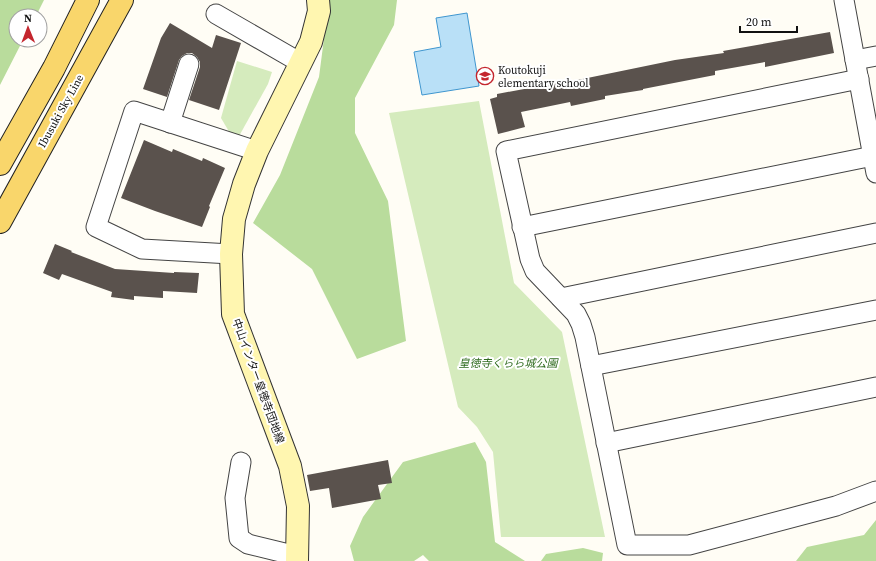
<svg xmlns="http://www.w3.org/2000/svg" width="876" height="561" font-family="'Source Serif 4','Noto Sans JP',serif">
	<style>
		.green { fill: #d5ebbd }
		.forest { fill: #b9dc9c }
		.water { fill: #b9e0f7; stroke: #3f96cf }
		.building { fill: #5a524d }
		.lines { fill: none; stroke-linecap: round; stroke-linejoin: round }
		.street-casing { stroke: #444; stroke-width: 21 }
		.secondary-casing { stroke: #333; stroke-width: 24 }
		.primary-casing { stroke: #222; stroke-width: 24 }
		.street { stroke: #fff; stroke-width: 19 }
		.secondary { stroke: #fff6b0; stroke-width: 22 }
		.primary { stroke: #f9d66b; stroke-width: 22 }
		.labels { text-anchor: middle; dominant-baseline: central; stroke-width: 4; stroke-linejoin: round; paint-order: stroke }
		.poi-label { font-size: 11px; fill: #111; stroke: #fff; text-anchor: start }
		.street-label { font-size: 11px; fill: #111; stroke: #fff }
		.park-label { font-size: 11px; font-style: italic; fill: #2f6b1f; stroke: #fff }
	</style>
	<rect width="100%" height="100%" fill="#fffdf5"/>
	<!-- green -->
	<g class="green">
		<path d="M 237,61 L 272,72 L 268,84 L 238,138 L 231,135 L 221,118 Z"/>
		<path d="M 479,101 L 514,283 L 562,332 L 605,537 L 501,537 L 493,452 L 477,427 L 458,407 L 389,113 Z"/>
	</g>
	<!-- forest -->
	<g class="forest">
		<path d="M 0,0 L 44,0 L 36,16 L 16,16 L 16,40 L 23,40 L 0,85 Z"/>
		<path d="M 329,0 L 397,0 L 394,25 L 355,98 L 355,133 L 388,201 L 406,341 L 357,359 L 312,269 L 253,223 L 280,175 L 319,77 Z"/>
		<path d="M 475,442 L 486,462 L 495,542 L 525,561 L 429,561 L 423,555 L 414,561 L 354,561 L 350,546 L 363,517 L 403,462 Z"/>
		<path d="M 876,520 L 876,561 L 796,561 L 807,547 L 864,535 Z"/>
		<path d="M 583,548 L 603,553 L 602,561 L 541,561 L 546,554 Z"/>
	</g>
	<!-- water -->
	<path class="water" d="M 467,13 L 479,86 L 422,95 L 414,52 L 441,47 L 436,18 Z"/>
	<!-- building -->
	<g class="building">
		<path d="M 170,23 L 212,48 L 216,35 L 241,43 L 219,110 L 189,100 L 200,67 L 200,62 L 197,57 L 192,53 L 187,53 L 182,56 L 179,60 L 167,97 L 143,89 L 161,38 Z"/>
		<path d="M 830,32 L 834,53 L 765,67 L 765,62 L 715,71 L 715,75 L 643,89 L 643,90 L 605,96 L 605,99 L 571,106 L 570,102 L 521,112 L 525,127 L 498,134 L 490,99 L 497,97 L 497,94 L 562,82 L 563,83 L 675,60 L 724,53 L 723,51 Z"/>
		<path d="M 144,140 L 172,152 L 173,149 L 202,161 L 203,158 L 225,168 L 209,206 L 210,207 L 202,227 L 155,211 L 121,198 Z"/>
		<path d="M 55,244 L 72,251 L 71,252 L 115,269 L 174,273 L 174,272 L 199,273 L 197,293 L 163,291 L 163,298 L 134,296 L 134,300 L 111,297 L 112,292 L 62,274 L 59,280 L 43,273 Z"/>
		<path d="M 388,460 L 392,483 L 378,485 L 381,499 L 332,508 L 329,488 L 310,491 L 307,475 Z"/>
	</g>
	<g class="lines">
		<defs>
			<g id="street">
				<path d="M 844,0 L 876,173"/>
				<path d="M 216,14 L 301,63"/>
				<path d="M 855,60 L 876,56"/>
				<path d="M 859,79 L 506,151 L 530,259 L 535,271 L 576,314 L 581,324 L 585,337 L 627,545 L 689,545 L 836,506 L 876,491"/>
				<path d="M 170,123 L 189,64"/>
				<path d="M 522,227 L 873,156"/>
				<path d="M 231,254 L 142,249 L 96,227 L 134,111 L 257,151"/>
				<path d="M 561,298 L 876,233"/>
				<path d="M 591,366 L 876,310"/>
				<path d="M 606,443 L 876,387"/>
				<path d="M 241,462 L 235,498 L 239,538 L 248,544 L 297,556"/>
			</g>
			<path id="secondary" d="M 297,561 L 298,506 L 290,466 L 233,314 L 231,254 L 234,219 L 244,184 L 257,151 L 311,42 L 319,11 L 318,0"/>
			<g id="primary">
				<path d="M 0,164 L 54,68 L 88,0"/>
				<path d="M 0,222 L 122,0"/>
			</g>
		</defs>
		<!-- street casing -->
		<use href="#street" class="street-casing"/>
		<!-- secondary casing -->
		<use href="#secondary" class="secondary-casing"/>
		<!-- primary casing -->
		<use href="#primary" class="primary-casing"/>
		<!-- street -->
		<use href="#street" class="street"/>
		<!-- secondary -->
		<use href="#secondary" class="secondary"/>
		<!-- primary -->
		<use href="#primary" class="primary"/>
	</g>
	<!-- icons -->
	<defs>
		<symbol id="school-ring" viewBox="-11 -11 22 22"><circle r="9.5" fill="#fff" stroke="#c4262e" stroke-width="1.5"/><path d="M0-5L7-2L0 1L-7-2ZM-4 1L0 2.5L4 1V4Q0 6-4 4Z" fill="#c4262e"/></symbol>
	</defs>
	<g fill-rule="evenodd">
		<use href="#school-ring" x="475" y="66" width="20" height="20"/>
	</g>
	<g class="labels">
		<!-- poi labels -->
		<g class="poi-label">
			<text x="498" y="70">Koutokuji<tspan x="498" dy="13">elementary school</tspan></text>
		</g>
		<!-- street labels -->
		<g class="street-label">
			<text transform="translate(61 111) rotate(-61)">Ibusuki Sky Line</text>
			<text transform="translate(258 381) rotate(70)">中山インター皇徳寺団地線</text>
		</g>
		<!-- park labels -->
		<g class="park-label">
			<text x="508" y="363">皇徳寺くらら城公園</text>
		</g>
	</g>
	<!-- north arrow -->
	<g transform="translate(28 28) rotate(359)"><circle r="19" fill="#ffffff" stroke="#a0a0a0"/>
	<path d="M0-3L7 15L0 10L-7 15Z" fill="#c4262e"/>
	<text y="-6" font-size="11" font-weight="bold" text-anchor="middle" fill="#111111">N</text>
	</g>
	<!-- scale -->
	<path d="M740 26v6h57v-6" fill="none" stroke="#111111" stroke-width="2"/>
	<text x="746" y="26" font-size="12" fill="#111111" stroke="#ffffff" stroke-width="3" paint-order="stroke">20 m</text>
</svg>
